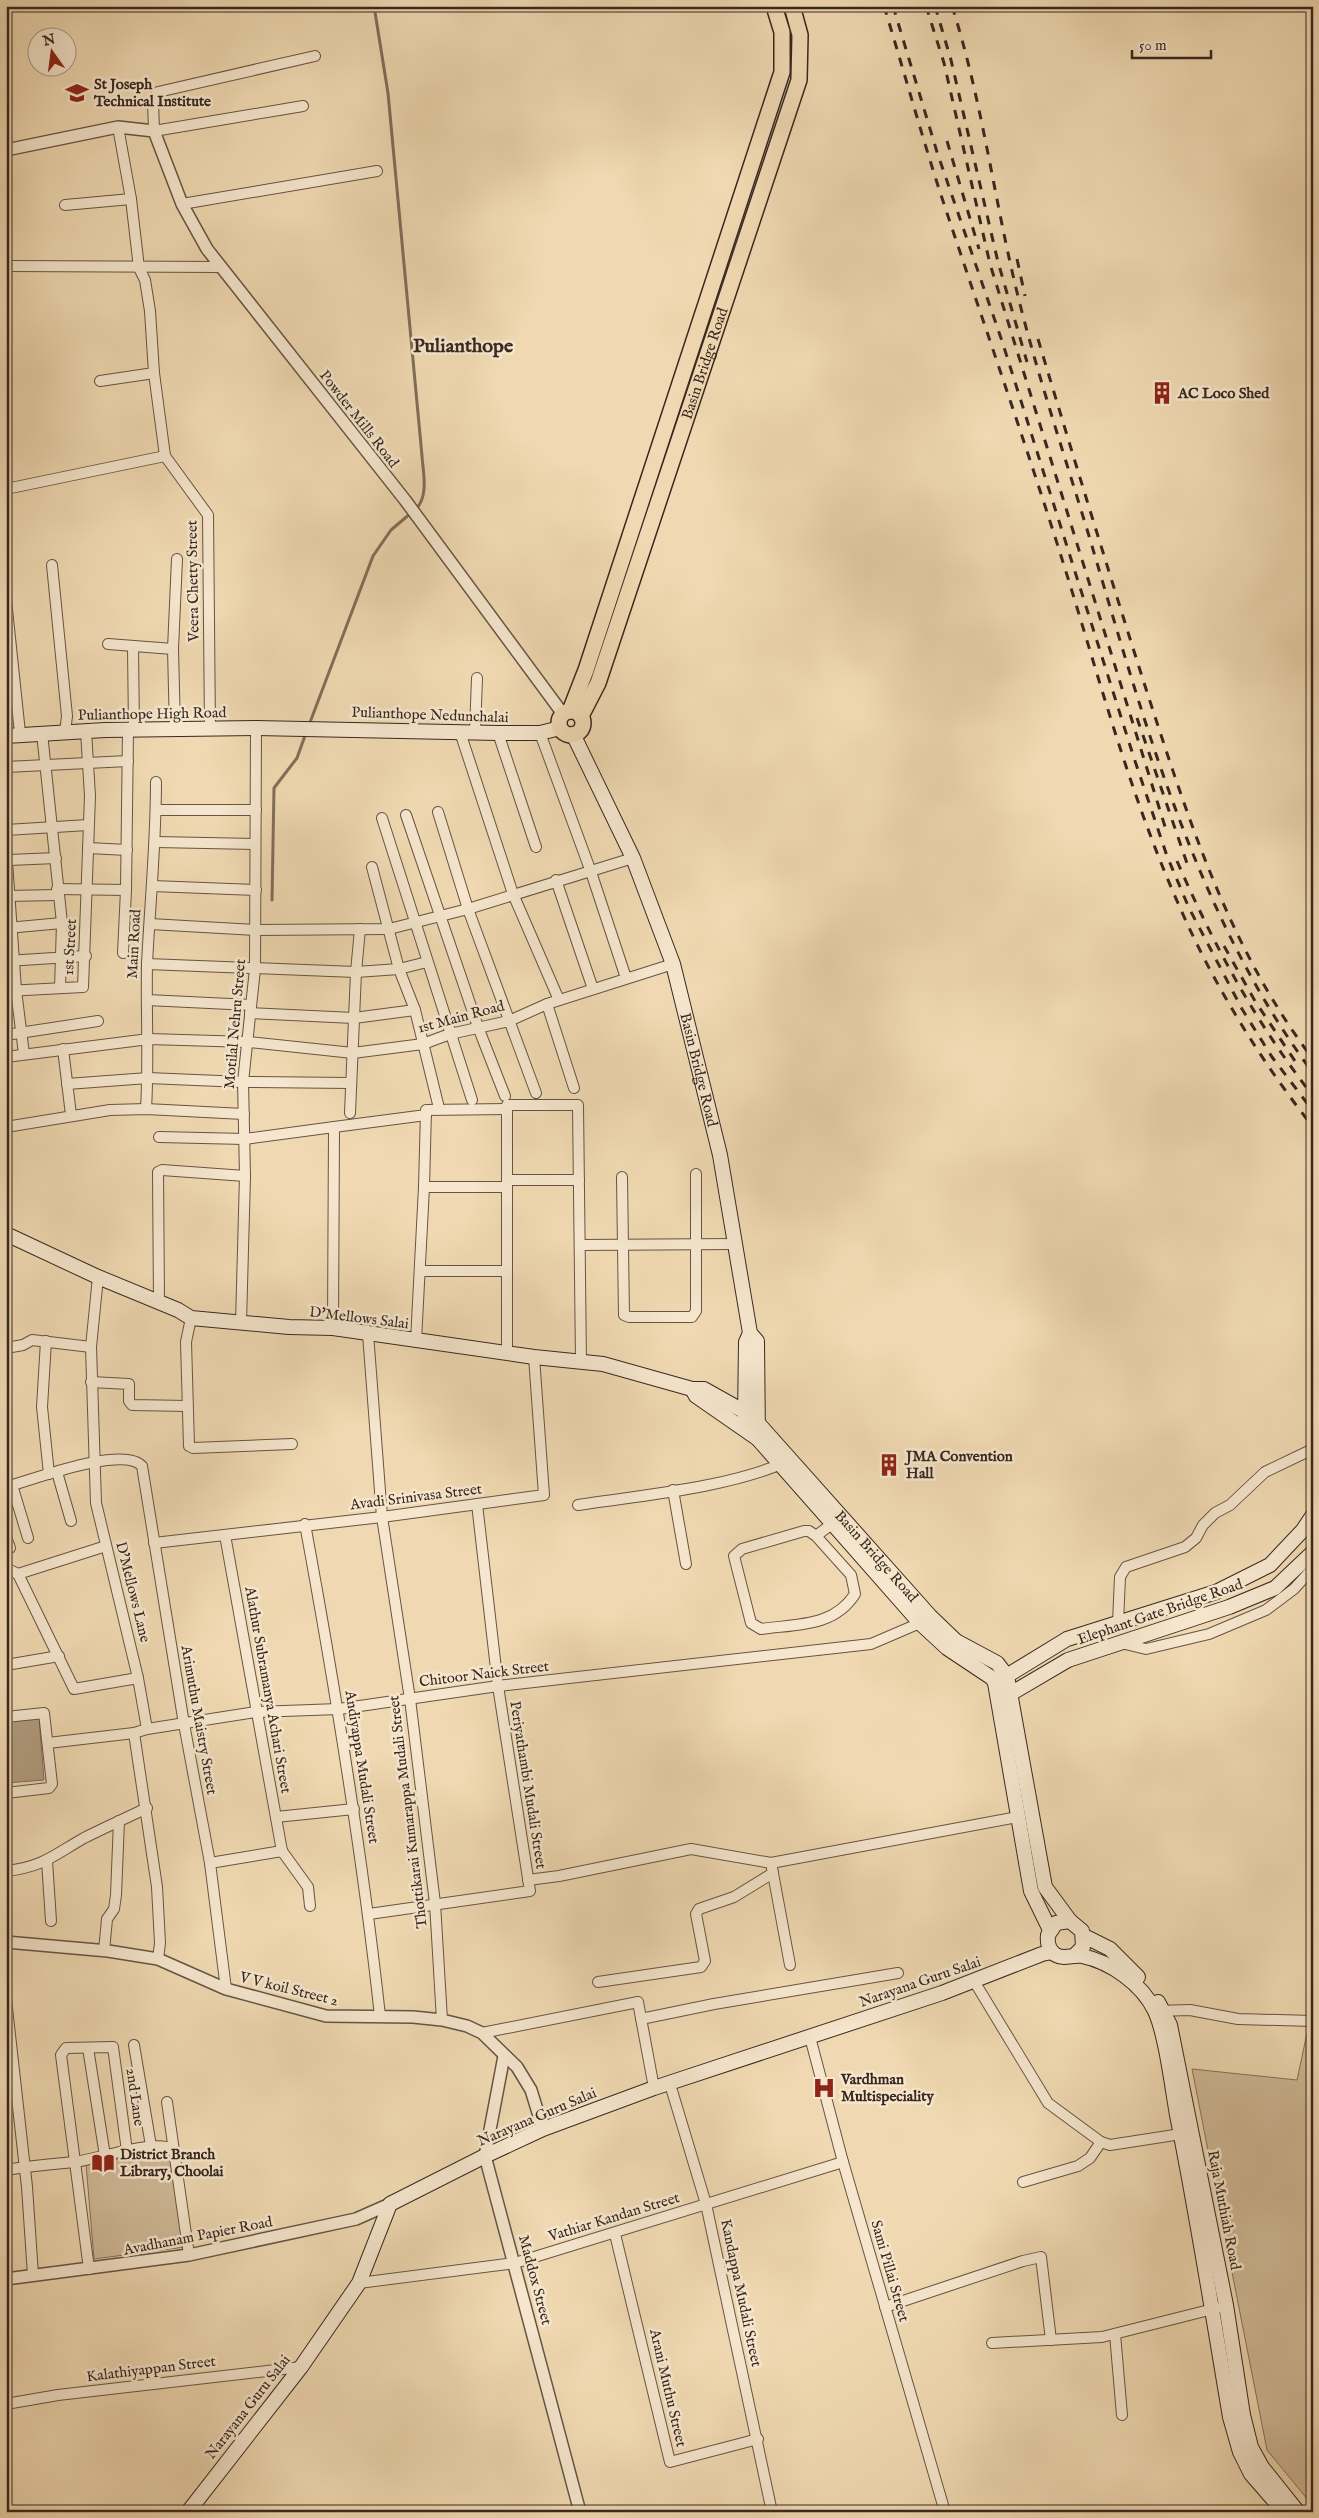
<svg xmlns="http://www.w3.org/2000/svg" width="1319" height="2518" font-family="'IM FELL English',serif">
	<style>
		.green { fill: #d1bb99; stroke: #84725c }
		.water { fill: #b19d80; stroke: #816e5a }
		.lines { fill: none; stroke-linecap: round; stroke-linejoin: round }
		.stream { stroke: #816e5a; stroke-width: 3 }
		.minor-casing { stroke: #665444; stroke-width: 12 }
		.tertiary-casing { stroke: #665444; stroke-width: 14 }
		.secondary-casing { stroke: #382820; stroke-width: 16 }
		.primary-casing { stroke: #382820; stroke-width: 18 }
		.minor { stroke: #f5e6cd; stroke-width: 10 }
		.tertiary { stroke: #f5e6cd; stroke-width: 11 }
		.secondary { stroke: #f5e6cd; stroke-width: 14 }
		.primary { stroke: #f0d9b2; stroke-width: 15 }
		.rail { stroke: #382820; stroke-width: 3; stroke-dasharray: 9 9; stroke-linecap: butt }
		.labels { text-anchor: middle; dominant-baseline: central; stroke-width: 5; stroke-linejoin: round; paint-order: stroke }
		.poi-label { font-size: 15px; font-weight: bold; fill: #382820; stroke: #f5e6cd; text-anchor: start }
		.street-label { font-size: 15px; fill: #382820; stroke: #f5e6cd }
		.district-label { font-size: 20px; font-weight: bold; fill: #382820; stroke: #f5e6cd }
	</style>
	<rect width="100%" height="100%" fill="#f0d9b2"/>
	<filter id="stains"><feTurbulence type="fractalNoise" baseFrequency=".004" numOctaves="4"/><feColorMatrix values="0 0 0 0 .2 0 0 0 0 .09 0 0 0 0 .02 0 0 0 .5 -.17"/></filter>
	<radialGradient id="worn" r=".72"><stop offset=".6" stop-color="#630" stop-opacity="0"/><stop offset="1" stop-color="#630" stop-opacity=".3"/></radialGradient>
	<!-- green -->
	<g class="green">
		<path d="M 1307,2033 L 1313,2034 L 1313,2506 L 1267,2450 L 1192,2069 L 1297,2080 Z"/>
		<path d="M 176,2150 L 185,2247 L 94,2259 L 86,2164 Z"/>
	</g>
	<!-- water -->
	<path class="water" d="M 39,1718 L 44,1780 L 6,1783 L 6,1721 Z"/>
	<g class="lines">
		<!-- stream -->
		<g class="stream">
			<path d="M 374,6 L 388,93 L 422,456 C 423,472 429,496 416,509"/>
			<path d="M 309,725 L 373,556 L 391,530 L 411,513"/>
			<path d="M 272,900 L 274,788 L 297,758 L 306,733"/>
		</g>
		<defs>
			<g id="minor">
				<path d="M 303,106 L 154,131 L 153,101 L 158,92 L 315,56"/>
				<path d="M 118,127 L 131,199 L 139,268 L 145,280 L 150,311 L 154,373 L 165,456 L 208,515 L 210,730"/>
				<path d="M 182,204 L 377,171"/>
				<path d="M 65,205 L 131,199"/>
				<path d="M 6,266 L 221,267"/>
				<path d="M 100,381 L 154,373"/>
				<path d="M 6,489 L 165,456"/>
				<path d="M 52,565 L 67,716 L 65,732"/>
				<path d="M 6,600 L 20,733"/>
				<path d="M 108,644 L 173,649"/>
				<path d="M 133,647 L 134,730"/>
				<path d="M 175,730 L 173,649 L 177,559"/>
				<path d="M 460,732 L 513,894 L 559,1000"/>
				<path d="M 475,732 L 477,678"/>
				<path d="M 42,733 L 62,923 L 60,988"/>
				<path d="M 498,733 L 536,847"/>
				<path d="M 540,733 L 591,872 L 626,978"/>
				<path d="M 6,767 L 128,761"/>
				<path d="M 156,810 L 256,810"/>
				<path d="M 438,812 L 468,909 L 536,1093"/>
				<path d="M 406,815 L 478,1027 L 505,1096"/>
				<path d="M 382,818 L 472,1100"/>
				<path d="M 6,830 L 88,825"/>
				<path d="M 156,842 L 255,844"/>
				<path d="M 6,847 L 16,990 L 24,1054"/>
				<path d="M 88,848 L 127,850"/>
				<path d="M 9,860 L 56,858"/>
				<path d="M 372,867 L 399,969 L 415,1010 L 438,1104"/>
				<path d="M 556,880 L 593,989"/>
				<path d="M 152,886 L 256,890"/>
				<path d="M 57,889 L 126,890"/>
				<path d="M 6,896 L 58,895"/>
				<path d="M 150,924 L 256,930 L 389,929 L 468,909 L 633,858"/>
				<path d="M 7,928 L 62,923"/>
				<path d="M 123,953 L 126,890 L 128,730"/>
				<path d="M 6,961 L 86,956"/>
				<path d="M 147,964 L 356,972 L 399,969 L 427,962"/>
				<path d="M 6,991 L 83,987 L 90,796 L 86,731"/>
				<path d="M 147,1000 L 251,1005"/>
				<path d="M 547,1004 L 574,1088"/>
				<path d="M 250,1013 L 354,1018 L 415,1010"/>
				<path d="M 6,1035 L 98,1021"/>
				<path d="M 63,1049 L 71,1115"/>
				<path d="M 6,1057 L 149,1039 L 249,1042 L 353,1053 L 423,1044 L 450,1034 L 509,1021 L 547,1004 L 673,964"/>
				<path d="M 67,1084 L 148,1078 L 243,1082 L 351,1083"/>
				<path d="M 146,1109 C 149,1060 146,1012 147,964 C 150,903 156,843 156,782"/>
				<path d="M 350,1113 L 356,972 L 360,929"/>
				<path d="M 6,1127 L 110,1110 L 146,1109 L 244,1114"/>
				<path d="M 159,1137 L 245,1139 L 334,1127"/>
				<path d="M 622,1177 L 624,1315 L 629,1317 L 692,1317 L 696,1311 L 696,1174"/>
				<path d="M 507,1180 L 579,1180"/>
				<path d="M 424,1187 L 507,1187"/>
				<path d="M 580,1245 L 736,1244"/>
				<path d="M 420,1271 L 507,1271"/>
				<path d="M 98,1277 L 91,1347 L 96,1503 L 138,1678 L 147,1729"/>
				<path d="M 159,1302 L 158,1172 L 162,1170 L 245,1176"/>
				<path d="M 191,1318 L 186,1342 L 189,1446 L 193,1448 L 292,1444"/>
				<path d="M 241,1323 L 245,1176 L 243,1082 L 255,969 L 256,728"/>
				<path d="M 333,1328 L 334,1127 L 426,1115"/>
				<path d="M 368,1334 L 382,1517 L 410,1699 L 435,1903 L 442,2020"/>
				<path d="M 46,1341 L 42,1407 L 49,1474"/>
				<path d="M 416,1341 L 424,1187 L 426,1110 L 507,1109"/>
				<path d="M 6,1348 L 23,1345 L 32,1340 L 91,1347"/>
				<path d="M 507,1353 L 507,1105 L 578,1105 L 581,1362"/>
				<path d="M 91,1382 L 129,1384 L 129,1401 L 132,1405 L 187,1406"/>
				<path d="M 57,1472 L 71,1521"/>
				<path d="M 12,1485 L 28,1538"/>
				<path d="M 6,1487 C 32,1480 123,1445 142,1466 L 184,1724 L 210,1863 L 226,1989"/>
				<path d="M 673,1490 L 686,1564"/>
				<path d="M 578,1505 C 643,1495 727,1488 786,1462"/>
				<path d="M 305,1524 C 335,1687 362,1850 380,2016"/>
				<path d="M 225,1535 L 282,1851"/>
				<path d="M 816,1536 L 809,1531 L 804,1531 L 742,1549 L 734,1556 L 751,1623 L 761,1629 C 797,1624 834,1627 855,1594 L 851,1575 L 816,1536 L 833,1523"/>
				<path d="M 6,1537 L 10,1548"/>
				<path d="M 154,1543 L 382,1517 L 544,1495 L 534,1357"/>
				<path d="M 6,1568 L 18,1574 L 74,1689 L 138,1678"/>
				<path d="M 18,1574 L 106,1546"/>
				<path d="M 1118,1623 L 1120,1577 L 1126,1567 L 1185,1547 L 1196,1538 L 1203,1525 L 1215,1513 L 1230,1505 L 1265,1472 L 1313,1449"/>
				<path d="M 1121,1643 L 1146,1649 L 1209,1634 L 1266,1610 L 1294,1589 L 1313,1568"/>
				<path d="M 6,1665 L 59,1656"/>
				<path d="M 6,1717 L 44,1713 L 52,1784 L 49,1788 L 6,1793"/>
				<path d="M 134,1733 L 157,1887 L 160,1943 L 158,1959"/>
				<path d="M 48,1743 L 134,1733 L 147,1729 L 256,1712 L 339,1709 L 498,1686 L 871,1644 L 920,1623"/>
				<path d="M 276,1817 L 354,1809"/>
				<path d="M 47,1861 L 51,1921"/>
				<path d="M 210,1863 L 282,1851 L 308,1887 L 310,1906"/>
				<path d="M 772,1868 L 790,1965"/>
				<path d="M 6,1871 C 43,1867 54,1855 84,1838 C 104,1828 126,1818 147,1808"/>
				<path d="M 528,1880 L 559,1876 L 691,1849 L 771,1863 L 1018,1817"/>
				<path d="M 369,1914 L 530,1891 L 498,1686 L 477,1504"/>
				<path d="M 104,1951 L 107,1919 L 114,1909 L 116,1895 L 119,1821"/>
				<path d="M 974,1981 L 1048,2103 L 1101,2142 L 1110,2145 L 1181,2134"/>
				<path d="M 598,1982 L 701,1967 L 705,1961 L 696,1914 L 699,1909 L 734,1897 L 773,1873"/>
				<path d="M 6,1999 L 27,2187 L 33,2275"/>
				<path d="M 1156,2011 L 1190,2010 L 1238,2019 L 1313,2021"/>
				<path d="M 641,2019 L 714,2004 L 898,1973"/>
				<path d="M 482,2033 L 638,2002 L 654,2088"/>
				<path d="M 810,2037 L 843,2162 L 945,2512"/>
				<path d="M 134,2045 L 151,2146"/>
				<path d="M 88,2048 L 105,2156"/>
				<path d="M 670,2084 L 706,2204 L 772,2512"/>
				<path d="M 167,2102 L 189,2255"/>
				<path d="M 6,2170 C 29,2166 52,2164 75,2162 C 97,2159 155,2139 172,2149"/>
				<path d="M 1023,2182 L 1078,2166 L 1090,2158 L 1101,2142"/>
				<path d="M 615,2234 L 670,2462 L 758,2439"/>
				<path d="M 89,2269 L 61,2055 L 66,2048 L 113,2047 L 127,2151"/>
				<path d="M 359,2283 L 515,2263 L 843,2162"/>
				<path d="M 885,2307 L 1023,2261 L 1041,2257 L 1051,2340"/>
				<path d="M 1115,2334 L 1122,2415"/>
				<path d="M 992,2343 L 1102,2337 L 1217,2308"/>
				<path d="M 6,2404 L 58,2395 L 301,2367"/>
			</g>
			<g id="tertiary">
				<path d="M 6,150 L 118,127 L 154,131 L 182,204 L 207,249 L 405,500 L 563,714"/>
				<path d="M 6,1942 L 108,1951 L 158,1959 L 226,1989 L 326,2016 L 413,2017 L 442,2020 L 467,2026 L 482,2033 L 517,2067 L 531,2090 L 543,2129"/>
				<path d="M 504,2056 L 485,2156 L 580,2512"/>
				<path d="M 6,2279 L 189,2255 L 356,2219 L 390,2204"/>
			</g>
			<g id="secondary">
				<path id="s1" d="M 573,734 L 633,858 L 673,964 L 720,1155 L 750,1333 L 757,1341 L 758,1439"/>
				<path d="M 6,736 L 105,730 L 256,728 L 498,733 L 540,733 L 560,728"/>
				<path id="s2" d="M 6,1234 L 98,1277 L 178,1310 L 191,1318 L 289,1327 L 333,1328 L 534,1357 L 603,1364 L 692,1389 L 704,1389 L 745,1412 L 757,1422 L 930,1616 L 956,1641 L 997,1663 L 1007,1676 L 1045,1887 L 1070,1921"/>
				<path d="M 692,1389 L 696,1396 L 758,1439 L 920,1623 L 947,1648 L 992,1678 L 995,1683 L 1031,1891 L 1050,1930"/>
				<path d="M 745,1419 L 746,1342 L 750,1333"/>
				<path d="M 1000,1680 L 1067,1639 L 1216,1592 L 1270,1565 L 1303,1530 L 1313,1515"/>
				<path d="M 1005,1697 L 1068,1660 L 1229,1607 L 1275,1588 L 1313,1552"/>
				<path d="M 1084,1936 L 1110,1949 L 1138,1977"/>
				<path d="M 1075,1955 L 1083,1947 L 1082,1931 L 1070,1921 L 1056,1923 L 1048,1935 C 1047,1943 1049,1951 1056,1955 C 1065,1960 1073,1954 1082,1956 C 1111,1962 1142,1984 1155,2011 C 1166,2035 1172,2087 1177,2115 C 1197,2215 1213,2316 1230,2417 L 1240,2452 L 1251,2474 L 1284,2512"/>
				<path d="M 1158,2002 L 1170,2025 L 1226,2305 L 1243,2415 L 1251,2447 L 1262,2467 L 1298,2512"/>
				<path d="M 188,2512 L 301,2367 L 359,2283 L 390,2204 L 485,2156 L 543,2129 L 654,2088 L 942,1993 L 1042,1954 L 1052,1952"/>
			</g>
			<g id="primary">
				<path d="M 570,711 L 586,670 L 782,72 L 782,32 L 774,6"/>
				<circle cx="571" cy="723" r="12"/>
				<path id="s3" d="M 581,716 L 598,683 L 799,80 L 800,35 L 792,6"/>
			</g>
		</defs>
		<!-- minor casing -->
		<use href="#minor" class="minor-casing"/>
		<!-- tertiary casing -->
		<use href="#tertiary" class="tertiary-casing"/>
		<!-- secondary casing -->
		<use href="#secondary" class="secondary-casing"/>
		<!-- primary casing -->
		<use href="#primary" class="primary-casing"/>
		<!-- minor -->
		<use href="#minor" class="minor"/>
		<!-- tertiary -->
		<use href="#tertiary" class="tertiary"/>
		<!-- secondary -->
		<use href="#secondary" class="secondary"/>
		<!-- primary -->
		<use href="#primary" class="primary"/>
		<!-- rail -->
		<g class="rail">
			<path d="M 884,6 C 903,68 920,130 940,192 C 978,307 1018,421 1055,537 C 1095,661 1127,790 1181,910 C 1215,987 1261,1061 1313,1127"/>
			<path d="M 893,6 L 937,152 L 1002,341 L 1134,758 L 1167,856 L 1189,908 L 1242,1009 L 1272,1057 L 1313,1111"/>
			<path d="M 926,6 L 944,63 L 990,264 L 1167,833"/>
			<path d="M 935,6 L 951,60 L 998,262 L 1027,362"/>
			<path d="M 952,6 C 981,97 993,191 1015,284 C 1036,372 1066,459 1092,546 C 1146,728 1198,919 1313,1073"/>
			<path d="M 947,141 L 979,249"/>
			<path d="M 1017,259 L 1025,296"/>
			<path d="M 1038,339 C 1073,456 1109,573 1146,689 C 1188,818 1229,949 1313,1059"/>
			<path d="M 1137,718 L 1189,869"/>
			<path d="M 1177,861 C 1214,946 1256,1023 1313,1096"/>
			<path d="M 1224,946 L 1255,1001 L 1295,1061"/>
		</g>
	</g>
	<!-- icons -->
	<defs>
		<symbol id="university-bare" viewBox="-9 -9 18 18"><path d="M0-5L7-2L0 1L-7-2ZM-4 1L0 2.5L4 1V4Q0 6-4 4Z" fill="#8f2418" stroke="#f5e6cd" stroke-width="2.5" paint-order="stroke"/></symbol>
		<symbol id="building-bare" viewBox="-9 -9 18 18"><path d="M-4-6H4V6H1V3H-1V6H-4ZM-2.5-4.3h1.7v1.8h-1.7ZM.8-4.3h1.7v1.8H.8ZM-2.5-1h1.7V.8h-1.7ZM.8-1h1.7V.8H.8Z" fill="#8f2418" stroke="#f5e6cd" stroke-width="2.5" paint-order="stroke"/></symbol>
		<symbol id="hospital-bare" viewBox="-9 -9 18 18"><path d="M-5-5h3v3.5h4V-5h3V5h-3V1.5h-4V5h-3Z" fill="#8f2418" stroke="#f5e6cd" stroke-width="2.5" paint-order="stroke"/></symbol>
		<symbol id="library-bare" viewBox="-9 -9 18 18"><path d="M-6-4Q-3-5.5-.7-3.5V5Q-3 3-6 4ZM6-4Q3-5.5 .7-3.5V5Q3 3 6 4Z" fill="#8f2418" stroke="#f5e6cd" stroke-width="2.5" paint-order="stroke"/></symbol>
	</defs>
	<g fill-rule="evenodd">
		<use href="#university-bare" x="61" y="77" width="32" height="32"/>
		<use href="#building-bare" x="1146" y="377" width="32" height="32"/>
		<use href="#building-bare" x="873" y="1449" width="32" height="32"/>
		<use href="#hospital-bare" x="808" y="2072" width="32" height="32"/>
		<use href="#library-bare" x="87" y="2147" width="32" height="32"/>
	</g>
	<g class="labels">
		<!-- poi labels -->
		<g class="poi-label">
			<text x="94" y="84">St Joseph<tspan x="94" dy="17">Technical Institute</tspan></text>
			<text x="1178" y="393">AC Loco Shed</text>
			<text x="906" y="1456">JMA Convention<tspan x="906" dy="17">Hall</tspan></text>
			<text x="841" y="2079">Vardhman<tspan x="841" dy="17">Multispeciality</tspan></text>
			<text x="120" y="2154">District Branch<tspan x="120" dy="17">Library, Choolai</tspan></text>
		</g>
		<!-- street labels -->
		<g class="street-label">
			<text stroke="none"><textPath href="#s3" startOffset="374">Basin Bridge Road</textPath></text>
			<text transform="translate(359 419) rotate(52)">Powder Mills Road</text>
			<text transform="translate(193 581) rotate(-91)">Veera Chetty Street</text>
			<text transform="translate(152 714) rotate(-1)">Pulianthope High Road</text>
			<text transform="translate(430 715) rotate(2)">Pulianthope Nedunchalai</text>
			<text transform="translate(134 944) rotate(-87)">Main Road</text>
			<text transform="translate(70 947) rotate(-87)">1st Street</text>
			<text transform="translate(461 1017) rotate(-15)">1st Main Road</text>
			<text transform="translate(235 1024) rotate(-85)">Motilal Nehru Street</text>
			<text stroke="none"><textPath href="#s1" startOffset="360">Basin Bridge Road</textPath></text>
			<text transform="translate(359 1318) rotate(7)">D'Mellows Salai</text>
			<text transform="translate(416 1497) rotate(-7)">Avadi Srinivasa Street</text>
			<text stroke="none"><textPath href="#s2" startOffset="965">Basin Bridge Road</textPath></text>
			<text transform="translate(133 1592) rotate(76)">D'Mellows Lane</text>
			<text transform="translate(1160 1612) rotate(-19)">Elephant Gate Bridge Road</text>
			<text transform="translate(484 1674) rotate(-7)">Chitoor Naick Street</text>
			<text transform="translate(268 1690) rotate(80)">Alathur Subramanya Achari Street</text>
			<text transform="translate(199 1720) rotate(80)">Arimuthu Maistry Street</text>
			<text transform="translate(362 1767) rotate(81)">Andiyappa Mudali Street</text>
			<text transform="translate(528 1785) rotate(81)">Periyathambi Mudali Street</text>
			<text transform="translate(408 1812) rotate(-97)">Thottikarai Kumarappa Mudali Street</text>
			<text transform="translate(920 1982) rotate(-19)">Narayana Guru Salai</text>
			<text transform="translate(289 1989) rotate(14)">V V koil Street 2</text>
			<text transform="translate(135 2097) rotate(82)">2nd Lane</text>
			<text transform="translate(537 2117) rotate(-23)">Narayana Guru Salai</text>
			<text transform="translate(1224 2210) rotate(79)">Raja Muthiah Road</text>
			<text transform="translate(614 2217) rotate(-17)">Vathiar Kandan Street</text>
			<text transform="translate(198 2236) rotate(-11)">Avadhanam Papier Road</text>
			<text transform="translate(890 2271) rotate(74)">Sami Pillai Street</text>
			<text transform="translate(535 2280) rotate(75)">Maddox Street</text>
			<text transform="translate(741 2293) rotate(78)">Kandappa Mudali Street</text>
			<text transform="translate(151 2369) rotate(-7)">Kalathiyappan Street</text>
			<text transform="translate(668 2388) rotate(77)">Arani Muthu Street</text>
			<text transform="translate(248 2407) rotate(-52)">Narayana Guru Salai</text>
		</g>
		<!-- district labels -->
		<g class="district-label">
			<text x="463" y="346">Pulianthope</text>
		</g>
	</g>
	<!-- margin -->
	<rect width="1319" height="2518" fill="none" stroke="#f0d9b2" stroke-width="25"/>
	<rect x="8" y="8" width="1304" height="2503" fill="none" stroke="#382820" stroke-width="2.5"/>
	<rect x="12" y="12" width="1294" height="2493" fill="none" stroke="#382820"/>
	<!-- north arrow -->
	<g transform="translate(52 52) rotate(346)"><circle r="24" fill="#f5e6cd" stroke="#a99a88"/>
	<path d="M0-4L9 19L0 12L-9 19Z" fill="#8f2418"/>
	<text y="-8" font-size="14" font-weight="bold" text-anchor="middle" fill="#382820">N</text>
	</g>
	<!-- scale -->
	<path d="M1132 50v8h79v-8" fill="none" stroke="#382820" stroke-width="2.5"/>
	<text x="1139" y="50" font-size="15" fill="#382820" stroke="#f5e6cd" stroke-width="4" paint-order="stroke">50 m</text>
	<rect width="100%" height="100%" filter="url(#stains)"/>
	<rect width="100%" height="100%" fill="url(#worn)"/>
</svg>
